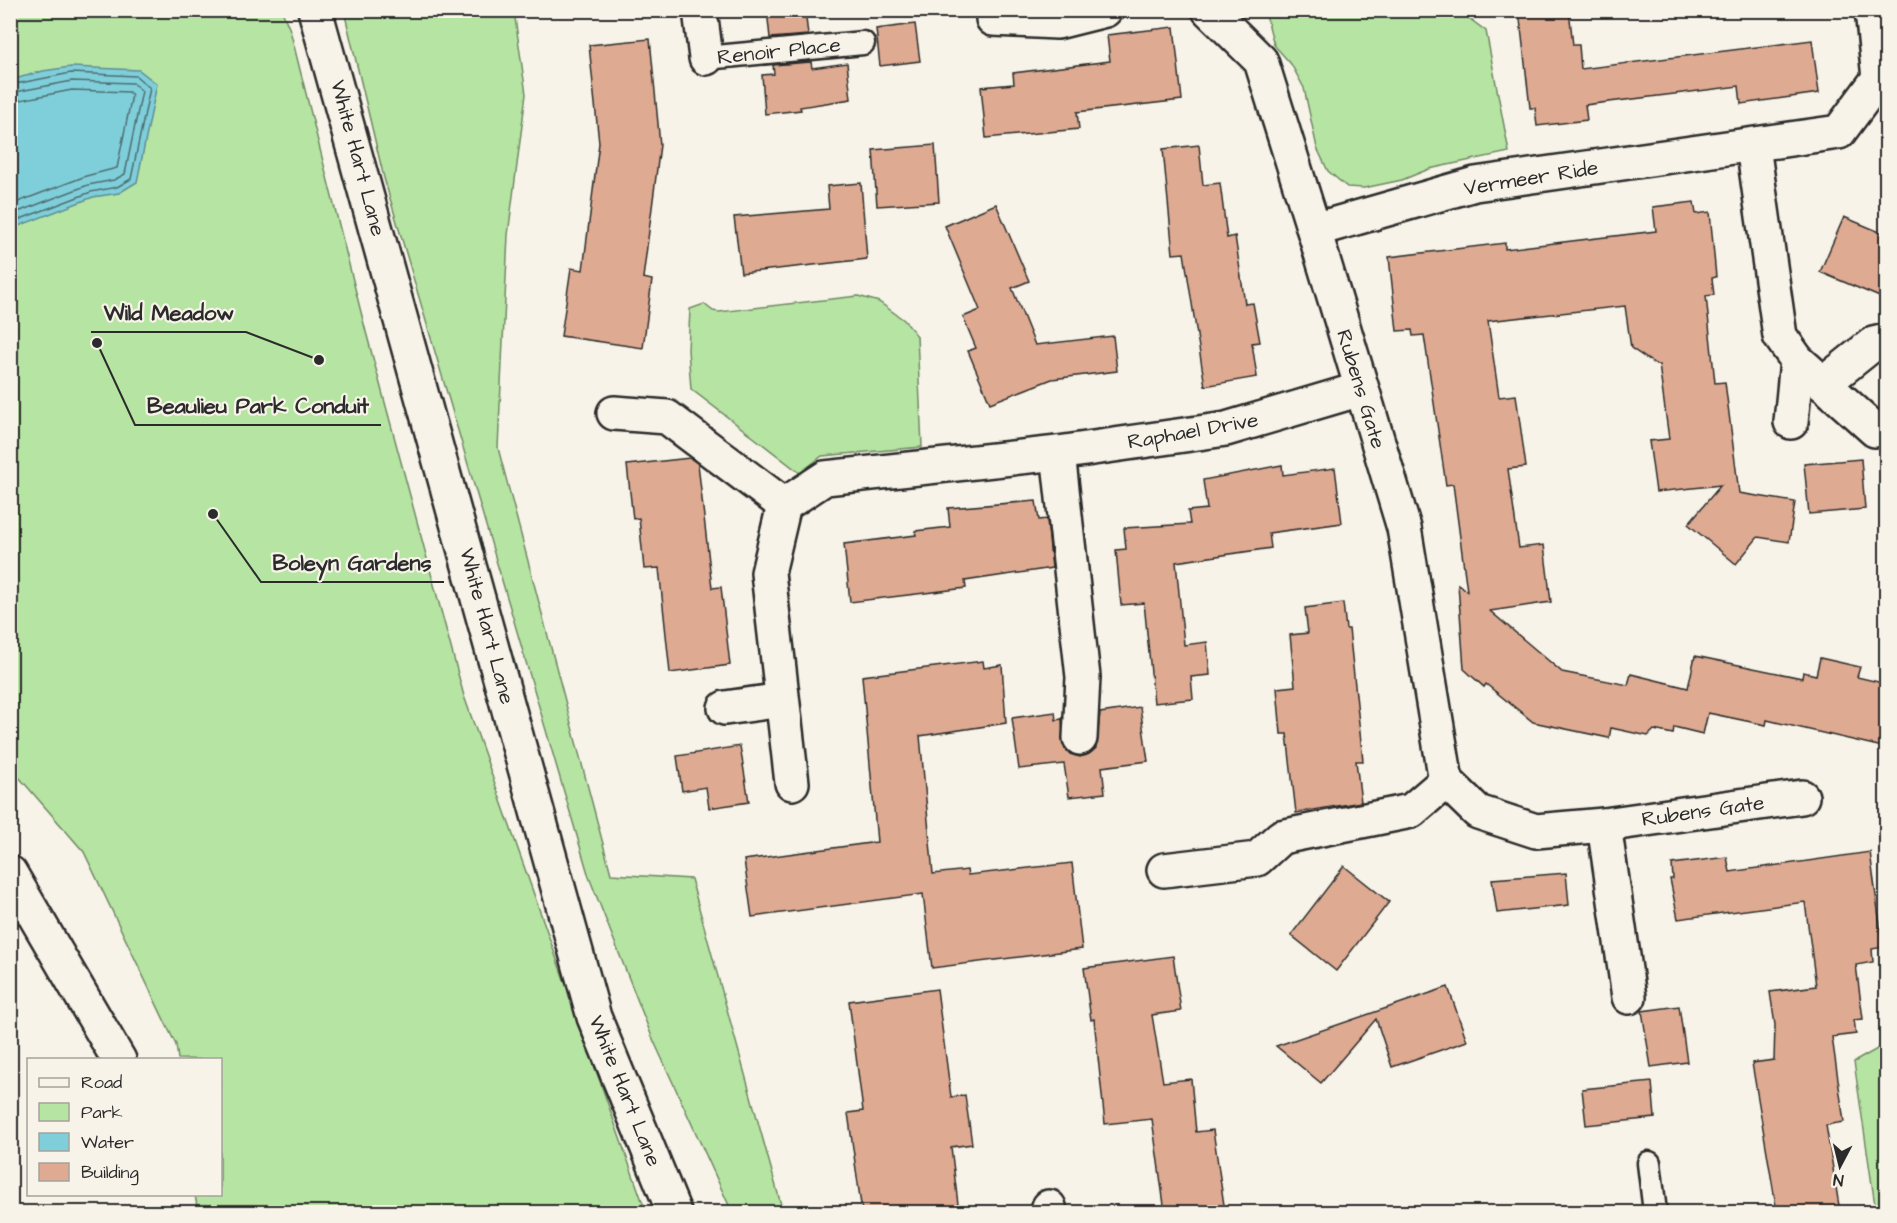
<svg xmlns="http://www.w3.org/2000/svg" width="1897" height="1223" font-family="'Architects Daughter',sans-serif">
	<style>
		.green { fill: #b6e4a2; stroke: #708866; stroke-width: 1.5 }
		.water { fill: #7fcfdb; stroke: #5d8d95; stroke-width: 1.5 }
		.lines { fill: none; stroke-linecap: round; stroke-linejoin: round }
		.shore { stroke: #4d6d71; stroke-width: 1.5 }
		.building { fill: #deaa91; stroke: #2b2b2b; stroke-width: 1.5 }
		.service-casing { stroke: #2b2b2b; stroke-width: 27 }
		.minor-casing { stroke: #2b2b2b; stroke-width: 38 }
		.tertiary-casing { stroke: #2b2b2b; stroke-width: 38 }
		.service { stroke: #f7f3e8; stroke-width: 22 }
		.minor { stroke: #f7f3e8; stroke-width: 33 }
		.tertiary { stroke: #f7f3e8; stroke-width: 33 }
		.labels { text-anchor: middle; dominant-baseline: central; stroke-width: 4.5; stroke-linejoin: round; paint-order: stroke }
		.street-label { font-size: 21px; fill: #2b2b2b; stroke: #f7f3e8 }
		.leader { fill: none; stroke: #2b2b2b; stroke-width: 2 }
		.callout-dot { fill: #2b2b2b; stroke: #f7f3e8; stroke-width: 2 }
		.callout-label { font-size: 22px; text-anchor: middle; font-weight: bold; fill: #2b2b2b; stroke: #f7f3e8; stroke-width: 4.5; stroke-linejoin: round; paint-order: stroke }
	</style>
	<rect width="100%" height="100%" fill="#f7f3e8"/>
	<filter id="ink" filterUnits="userSpaceOnUse"><feTurbulence type="fractalNoise" baseFrequency=".0167" numOctaves="2"/><feDisplacementMap in="SourceGraphic" scale="12" xChannelSelector="R" yChannelSelector="G"/><feConvolveMatrix kernelMatrix="1 2 1 2 8 2 1 2 1" color-interpolation-filters="sRGB"/></filter>
	<g filter="url(#ink)">
		<!-- green -->
		<g class="green">
			<path d="M 10,11 L 282,11 L 290,30 L 366,332 L 464,696 L 646,1212 L 198,1212 L 195,1195 L 220,1194 L 220,1060 L 178,1059 L 176,1045 L 84,852 L 11,768 Z"/>
			<path d="M 344,11 L 514,11 L 526,94 L 508,235 L 498,448 L 611,874 L 691,879 L 783,1212 L 732,1212 L 652,1037 L 589,877 L 384,178 Z"/>
			<path d="M 1359,11 L 1459,11 L 1486,31 L 1509,152 L 1429,169 L 1402,180 L 1364,188 L 1347,187 L 1328,171 L 1317,148 L 1304,88 L 1291,64 L 1274,45 L 1266,15 Z"/>
			<path d="M 858,296 L 879,302 L 904,320 L 917,336 L 922,447 L 822,456 L 800,473 L 691,389 L 688,350 L 690,309 L 704,304 L 713,311 L 719,312 Z"/>
			<path d="M 1886,1044 L 1886,1212 L 1876,1212 L 1854,1062 Z"/>
		</g>
		<!-- water -->
		<path class="water" d="M 71,67 L 139,70 L 157,84 L 137,182 L 119,193 L 93,197 L 11,229 L 11,80 L 43,71 Z"/>
		<g class="lines">
			<!-- shore -->
			<g class="shore">
				<path d="M 10,85 L 71,73 L 136,76 L 150,88 L 131,179 L 117,187 L 91,192 L 10,223"/>
				<path d="M 10,93 L 72,81 L 133,83 L 142,91 L 125,174 L 114,180 L 88,185 L 10,215"/>
				<path d="M 10,102 L 72,90 L 129,92 L 132,95 L 117,168 L 86,176 L 10,205"/>
			</g>
		</g>
		<!-- building -->
		<g class="building">
			<path d="M 767,10 L 805,10 L 808,35 L 770,38 Z"/>
			<path d="M 1519,10 L 1569,10 L 1573,45 L 1579,45 L 1581,69 L 1812,40 L 1819,93 L 1741,104 L 1739,86 L 1585,105 L 1587,120 L 1537,126 L 1535,108 L 1530,108 Z"/>
			<path d="M 915,24 L 920,61 L 880,66 L 876,29 Z"/>
			<path d="M 1174,27 L 1182,100 L 1077,112 L 1079,129 L 986,138 L 981,87 L 1014,84 L 1013,73 L 1110,61 L 1107,35 Z"/>
			<path d="M 650,39 L 660,145 L 643,278 L 652,280 L 643,348 L 561,336 L 571,268 L 583,270 L 599,143 L 589,45 Z"/>
			<path d="M 811,62 L 812,68 L 847,63 L 851,99 L 800,107 L 801,110 L 765,114 L 762,75 L 774,74 L 773,65 Z"/>
			<path d="M 935,145 L 939,202 L 877,206 L 873,150 Z"/>
			<path d="M 1199,145 L 1203,185 L 1220,183 L 1227,238 L 1235,236 L 1245,304 L 1253,303 L 1260,342 L 1252,343 L 1257,377 L 1205,386 L 1184,253 L 1173,254 L 1163,149 Z"/>
			<path d="M 861,183 L 867,259 L 741,273 L 734,217 L 829,209 L 827,186 Z"/>
			<path d="M 1694,202 L 1696,214 L 1710,212 L 1716,277 L 1712,278 L 1714,295 L 1706,296 L 1715,383 L 1725,382 L 1739,493 L 1795,502 L 1789,542 L 1758,537 L 1736,564 L 1688,524 L 1721,485 L 1656,492 L 1649,441 L 1669,439 L 1659,365 L 1656,365 L 1631,348 L 1625,306 L 1488,321 L 1499,397 L 1516,395 L 1526,467 L 1508,469 L 1519,548 L 1544,545 L 1551,602 L 1490,611 L 1562,672 L 1628,685 L 1631,674 L 1688,688 L 1695,656 L 1802,678 L 1803,672 L 1816,675 L 1820,658 L 1860,667 L 1857,677 L 1887,684 L 1887,748 L 1767,720 L 1766,725 L 1708,713 L 1703,734 L 1674,727 L 1673,734 L 1654,730 L 1648,736 L 1611,728 L 1609,738 L 1533,722 L 1486,684 L 1484,687 L 1464,669 L 1458,584 L 1467,591 L 1453,484 L 1446,485 L 1424,335 L 1413,336 L 1412,330 L 1397,331 L 1389,257 L 1505,243 L 1505,249 L 1656,231 L 1653,207 Z"/>
			<path d="M 996,204 L 1029,281 L 1012,288 L 1035,345 L 1113,336 L 1117,371 L 1052,379 L 990,403 L 968,351 L 976,348 L 963,317 L 980,310 L 945,226 Z"/>
			<path d="M 1844,217 L 1887,235 L 1887,300 L 1820,272 Z"/>
			<path d="M 690,458 L 698,464 L 712,588 L 721,587 L 730,665 L 670,673 L 659,568 L 644,569 L 639,518 L 633,519 L 627,465 Z"/>
			<path d="M 1861,459 L 1865,509 L 1809,514 L 1804,464 Z"/>
			<path d="M 1282,465 L 1283,475 L 1335,468 L 1342,523 L 1269,533 L 1271,548 L 1176,562 L 1184,645 L 1207,642 L 1210,675 L 1191,677 L 1193,699 L 1154,703 L 1144,603 L 1121,605 L 1116,550 L 1126,549 L 1124,528 L 1190,524 L 1188,511 L 1207,509 L 1203,480 Z"/>
			<path d="M 1036,501 L 1039,520 L 1047,519 L 1052,568 L 965,581 L 966,588 L 850,602 L 844,544 L 916,535 L 915,531 L 950,527 L 948,508 Z"/>
			<path d="M 1343,603 L 1346,629 L 1349,629 L 1363,761 L 1356,761 L 1361,802 L 1296,813 L 1287,734 L 1281,734 L 1277,688 L 1295,686 L 1290,635 L 1308,633 L 1305,608 Z"/>
			<path d="M 983,661 L 984,668 L 1002,665 L 1006,723 L 920,736 L 933,874 L 967,870 L 968,875 L 1072,863 L 1082,949 L 932,968 L 923,894 L 752,917 L 744,860 L 877,842 L 862,676 Z"/>
			<path d="M 1140,707 L 1148,761 L 1102,767 L 1105,793 L 1069,797 L 1064,764 L 1019,769 L 1012,718 L 1055,712 L 1056,720 L 1062,719 L 1064,747 L 1070,754 L 1080,757 L 1089,754 L 1096,748 L 1100,713 Z"/>
			<path d="M 740,746 L 749,802 L 709,808 L 706,787 L 682,791 L 677,756 Z"/>
			<path d="M 1870,852 L 1883,947 L 1872,949 L 1873,962 L 1856,965 L 1863,1019 L 1854,1020 L 1856,1034 L 1832,1037 L 1844,1122 L 1826,1125 L 1840,1212 L 1777,1212 L 1752,1063 L 1774,1060 L 1775,1025 L 1770,992 L 1816,986 L 1805,902 L 1678,919 L 1670,879 L 1673,879 L 1672,864 L 1727,857 L 1730,872 Z"/>
			<path d="M 1344,866 L 1389,902 L 1336,971 L 1291,935 Z"/>
			<path d="M 1566,873 L 1569,905 L 1497,913 L 1492,879 Z"/>
			<path d="M 1173,956 L 1181,1011 L 1152,1015 L 1163,1082 L 1191,1079 L 1196,1132 L 1213,1130 L 1225,1212 L 1165,1212 L 1152,1119 L 1105,1124 L 1094,1019 L 1091,1020 L 1084,968 Z"/>
			<path d="M 1448,987 L 1467,1041 L 1392,1067 L 1376,1019 L 1321,1083 L 1276,1046 Z"/>
			<path d="M 937,989 L 951,1097 L 965,1095 L 972,1144 L 951,1147 L 959,1212 L 862,1212 L 848,1113 L 863,1111 L 849,1001 Z"/>
			<path d="M 1679,1006 L 1687,1062 L 1651,1067 L 1642,1011 Z"/>
			<path d="M 1652,1082 L 1655,1118 L 1586,1125 L 1582,1089 Z"/>
		</g>
		<g class="lines">
			<defs>
				<g id="service">
					<path d="M 706,58 L 863,43"/>
					<path d="M 1649,1163 L 1655,1212"/>
				</g>
				<g id="minor">
					<path d="M 700,10 L 706,58"/>
					<path d="M 1209,10 L 1261,61 L 1314,230 L 1404,528 L 1446,781 L 1478,812 L 1536,831 L 1604,825 L 1802,797"/>
					<path d="M 993,19 L 1057,22 L 1105,10"/>
					<path d="M 1753,146 L 1780,336 L 1797,360 L 1875,430"/>
					<path d="M 1314,230 L 1475,184 L 1839,132 L 1879,78 L 1872,10"/>
					<path d="M 1823,384 L 1873,344 L 1886,341"/>
					<path d="M 614,413 L 667,417 L 784,505"/>
					<path d="M 1791,422 L 1797,360"/>
					<path d="M 1058,453 L 1083,677 L 1080,738"/>
					<path d="M 725,708 L 782,700"/>
					<path d="M 792,783 L 768,573 L 784,505 L 825,478 L 1058,453 L 1226,429 L 1361,389"/>
					<path d="M 1604,825 L 1629,997"/>
					<path d="M 1164,870 L 1257,859 L 1281,837 L 1411,811 L 1446,781"/>
					<path d="M 10,873 L 119,1060"/>
					<path d="M 1049,1207 L 1050,1212"/>
				</g>
				<path id="tertiary" d="M 315,10 L 594,1017 L 674,1212"/>
			</defs>
			<!-- service casing -->
			<use href="#service" class="service-casing"/>
			<!-- minor casing -->
			<use href="#minor" class="minor-casing"/>
			<!-- tertiary casing -->
			<use href="#tertiary" class="tertiary-casing"/>
			<!-- service -->
			<use href="#service" class="service"/>
			<!-- minor -->
			<use href="#minor" class="minor"/>
			<!-- tertiary -->
			<use href="#tertiary" class="tertiary"/>
		</g>
	</g>
	<g class="labels">
		<!-- street labels -->
		<g class="street-label">
			<text transform="translate(779 51) rotate(-6)">Renoir Place</text>
			<text transform="translate(358 158) rotate(75)">White Hart Lane</text>
			<text transform="translate(1531 178) rotate(-9)">Vermeer Ride</text>
			<text transform="translate(1361 389) rotate(73)">Rubens Gate</text>
			<text transform="translate(1193 431) rotate(-10)">Raphael Drive</text>
			<text transform="translate(487 626) rotate(75)">White Hart Lane</text>
			<text transform="translate(1703 811) rotate(-8)">Rubens Gate</text>
			<text transform="translate(625 1091) rotate(68)">White Hart Lane</text>
		</g>
	</g>
	<!-- callouts -->
	<path class="leader" d="M319 360L246 332H91M97 343L135 425H381M213 514L261 582H444"/>
	<g class="callout-dot">
		<circle cx="319" cy="360" r="6"/>
		<circle cx="97" cy="343" r="6"/>
		<circle cx="213" cy="514" r="6"/>
	</g>
	<g class="callout-label">
		<text x="169" y="320">Wild Meadow</text>
		<text x="258" y="413">Beaulieu Park Conduit</text>
		<text x="352" y="570">Boleyn Gardens</text>
	</g>
	<!-- margin -->
	<rect width="1897" height="1223" fill="none" stroke="#f7f3e8" stroke-width="36"/>
	<rect x="18" y="18" width="1861" height="1187" fill="none" stroke="#2b2b2b" stroke-width="2" filter="url(#ink)"/>
	<!-- legend -->
	<rect x="27" y="1058" width="195" height="138" fill="#f7f3e8" stroke="#a5a39c" stroke-width="1.5"/>
	<rect x="39" y="1078" width="30" height="9" fill="#f7f3e8" stroke="#a5a39c" stroke-width="1.5"/>
	<text x="81" y="1088" font-size="18" fill="#2b2b2b">Road</text>
	<rect x="39" y="1103" width="30" height="18" fill="#b6e4a2" stroke="#a5a39c" stroke-width="1.5"/>
	<text x="81" y="1118" font-size="18" fill="#2b2b2b">Park</text>
	<rect x="39" y="1133" width="30" height="18" fill="#7fcfdb" stroke="#a5a39c" stroke-width="1.5"/>
	<text x="81" y="1148" font-size="18" fill="#2b2b2b">Water</text>
	<rect x="39" y="1163" width="30" height="18" fill="#deaa91" stroke="#a5a39c" stroke-width="1.5"/>
	<text x="81" y="1178" font-size="18" fill="#2b2b2b">Building</text>
	<!-- north arrow -->
	<g transform="translate(1840 1166) rotate(187)" stroke="#f7f3e8" stroke-width="4.5" paint-order="stroke">
	<path d="M0-4.5L10 22L0 15L-10 22Z" fill="#2b2b2b"/>
	<text y="-9" font-size="16" font-weight="bold" text-anchor="middle" fill="#2b2b2b">N</text>
	</g>
</svg>
